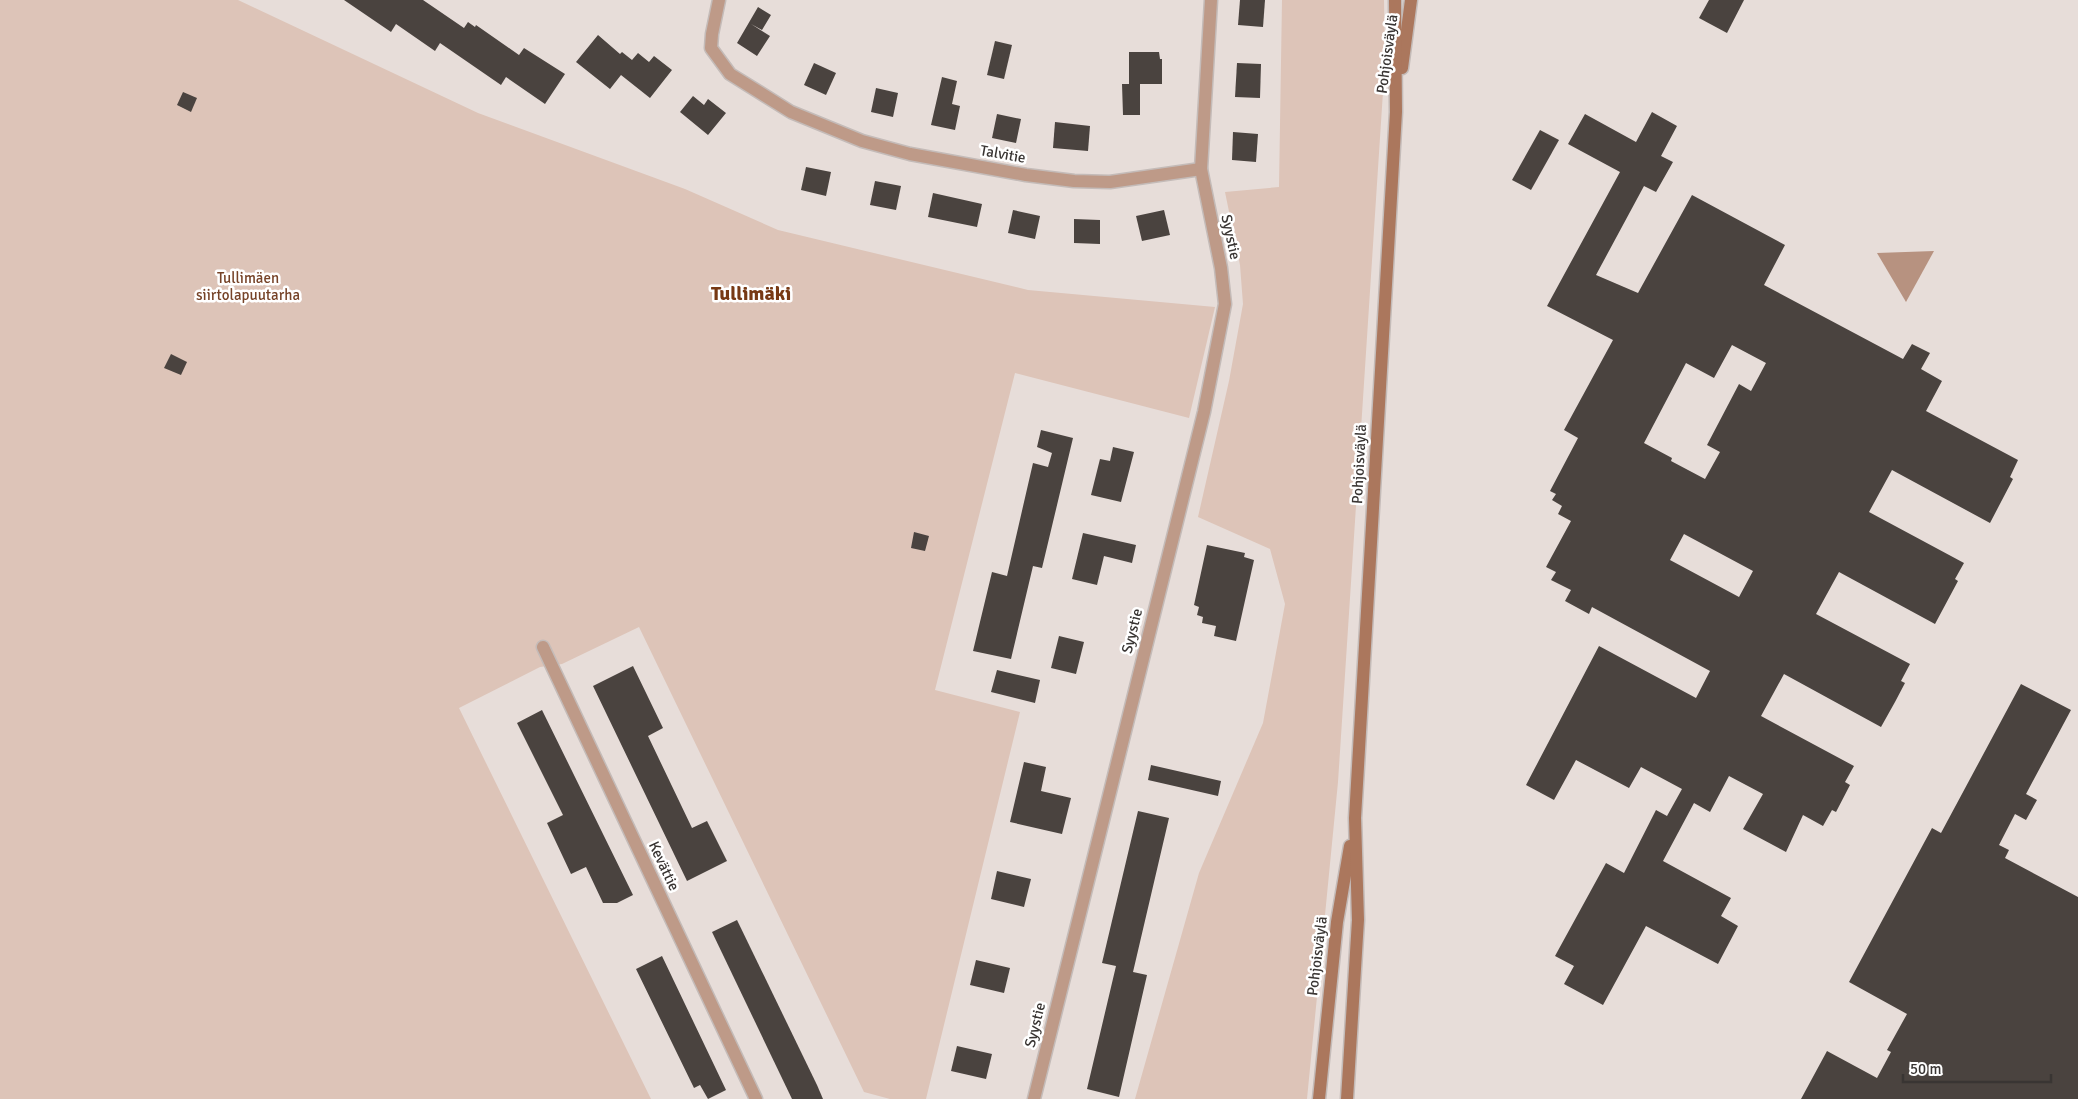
<svg xmlns="http://www.w3.org/2000/svg" width="2078" height="1099" font-family="Signika,sans-serif">
	<style>
		.green { fill: #ddc4b8 }
		.water { fill: #b79280 }
		.building { fill: #4a433f; fill-rule: evenodd }
		.lines { fill: none; stroke-linecap: round; stroke-linejoin: round }
		.minor-casing { stroke: #c4bbb8; stroke-width: 15 }
		.secondary-casing { stroke: #c4bbb8; stroke-width: 15 }
		.minor { stroke: #be9a88; stroke-width: 12 }
		.secondary { stroke: #ab775d; stroke-width: 12 }
		.labels { text-anchor: middle; dominant-baseline: central; stroke-width: 5; stroke-linejoin: round; paint-order: stroke }
		.street-label { font-size: 15px; fill: #393533; stroke: #fff }
		.park-label { font-size: 15px; fill: #764328; stroke: #fff }
		.district-label { font-size: 20px; font-weight: bold; fill: #773914; stroke: #fff }
	</style>
	<rect width="100%" height="100%" fill="#e7ddd9"/>
	<!-- green -->
	<g class="green">
		<path d="M 0,0 L 238,0 L 478,113 L 685,189 L 778,230 L 1028,290 L 1215,307 L 1189,418 L 1015,373 L 935,690 L 1020,712 L 926,1099 L 890,1099 L 864,1092 L 639,627 L 562,664 L 540,667 L 459,708 L 651,1099 L 0,1099 Z"/>
		<path d="M 1282,0 L 1384,0 L 1385,61 L 1338,782 L 1307,1099 L 1135,1099 L 1199,873 L 1263,723 L 1285,604 L 1270,549 L 1198,517 L 1229,381 L 1243,304 L 1240,265 L 1225,192 L 1279,187 Z"/>
	</g>
	<!-- water -->
	<path class="water" d="M 1934,251 L 1906,302 L 1877,253 Z"/>
	<!-- building -->
	<g class="building">
		<path d="M 344,0 L 423,0 L 464,28 L 468,22 L 475,27 L 476,25 L 519,55 L 524,48 L 565,74 L 545,104 L 506,77 L 501,85 L 440,43 L 435,51 L 396,24 L 391,32 Z"/>
		<path d="M 1240,0 L 1265,0 L 1263,27 L 1238,25 Z"/>
		<path d="M 1709,0 L 1744,0 L 1727,33 L 1699,18 Z"/>
		<path d="M 758,7 L 771,15 L 762,30 L 751,24 L 770,36 L 757,56 L 737,43 Z"/>
		<path d="M 598,35 L 620,54 L 622,52 L 632,60 L 638,53 L 649,62 L 654,56 L 672,70 L 650,98 L 621,75 L 610,89 L 576,62 Z"/>
		<path d="M 995,41 L 1012,45 L 1004,79 L 987,75 Z"/>
		<path d="M 1129,52 L 1159,52 L 1160,59 L 1162,59 L 1162,84 L 1140,84 L 1140,115 L 1123,115 L 1122,84 L 1129,84 Z"/>
		<path d="M 814,63 L 836,73 L 826,95 L 804,85 Z"/>
		<path d="M 1237,63 L 1261,64 L 1260,98 L 1235,97 Z"/>
		<path d="M 942,77 L 957,81 L 952,104 L 960,106 L 955,130 L 931,125 Z"/>
		<path d="M 876,88 L 898,93 L 893,117 L 871,112 Z"/>
		<path d="M 183,92 L 197,98 L 191,112 L 177,105 Z"/>
		<path d="M 693,96 L 704,105 L 708,99 L 726,113 L 708,135 L 680,112 Z"/>
		<path d="M 1652,112 L 1677,126 L 1661,156 L 1673,162 L 1656,192 L 1644,186 L 1596,275 L 1638,293 L 1692,195 L 1785,245 L 1764,285 L 1903,359 L 1912,344 L 1930,353 L 1921,369 L 1942,381 L 1926,411 L 2018,460 L 2010,477 L 2013,479 L 1990,523 L 1892,470 L 1869,512 L 1964,563 L 1955,579 L 1958,581 L 1935,624 L 1839,572 L 1816,614 L 1910,664 L 1901,681 L 1905,683 L 1895,702 L 1881,727 L 1784,674 L 1761,716 L 1854,766 L 1845,782 L 1850,785 L 1836,812 L 1832,810 L 1823,826 L 1803,815 L 1786,852 L 1743,829 L 1763,794 L 1729,776 L 1710,812 L 1694,803 L 1663,861 L 1731,898 L 1721,916 L 1738,926 L 1718,964 L 1646,926 L 1603,1005 L 1564,984 L 1574,966 L 1555,956 L 1606,863 L 1624,873 L 1656,810 L 1667,816 L 1682,789 L 1641,767 L 1629,788 L 1576,760 L 1554,800 L 1526,785 L 1599,646 L 1696,698 L 1710,671 L 1592,607 L 1589,614 L 1565,601 L 1571,590 L 1551,580 L 1556,572 L 1546,567 L 1571,521 L 1558,514 L 1562,506 L 1552,500 L 1556,494 L 1550,491 L 1578,438 L 1564,430 L 1613,340 L 1547,306 L 1620,172 L 1568,144 L 1585,114 L 1636,142 ZM 1732,345 L 1766,363 L 1751,391 L 1739,384 L 1707,445 L 1720,452 L 1705,479 L 1671,461 L 1672,458 L 1644,443 L 1686,363 L 1714,378 ZM 1684,534 L 1753,571 L 1739,597 L 1670,560 Z"/>
		<path d="M 997,114 L 1021,119 L 1016,143 L 992,138 Z"/>
		<path d="M 1055,122 L 1090,126 L 1088,151 L 1053,148 Z"/>
		<path d="M 1540,130 L 1559,140 L 1531,190 L 1512,180 Z"/>
		<path d="M 1233,132 L 1258,134 L 1256,162 L 1232,160 Z"/>
		<path d="M 806,167 L 831,172 L 826,196 L 801,190 Z"/>
		<path d="M 875,181 L 901,186 L 896,210 L 870,205 Z"/>
		<path d="M 933,193 L 982,204 L 977,227 L 928,217 Z"/>
		<path d="M 1013,210 L 1040,216 L 1035,239 L 1008,233 Z"/>
		<path d="M 1164,210 L 1170,235 L 1142,241 L 1136,216 Z"/>
		<path d="M 1074,219 L 1100,220 L 1100,244 L 1074,243 Z"/>
		<path d="M 171,354 L 187,362 L 181,375 L 164,368 Z"/>
		<path d="M 1041,430 L 1073,438 L 1042,568 L 1033,566 L 1011,659 L 973,651 L 992,572 L 1007,576 L 1033,463 L 1048,467 L 1052,453 L 1037,447 Z"/>
		<path d="M 1113,447 L 1134,452 L 1121,502 L 1091,495 L 1100,459 L 1110,461 Z"/>
		<path d="M 914,532 L 929,536 L 925,551 L 911,548 Z"/>
		<path d="M 1083,533 L 1136,545 L 1132,563 L 1104,556 L 1097,585 L 1072,579 Z"/>
		<path d="M 1207,545 L 1245,553 L 1244,557 L 1254,560 L 1236,641 L 1214,636 L 1216,626 L 1202,623 L 1203,617 L 1197,615 L 1199,607 L 1194,605 Z"/>
		<path d="M 1059,636 L 1084,642 L 1076,674 L 1051,668 Z"/>
		<path d="M 633,666 L 663,728 L 648,736 L 692,828 L 707,821 L 727,861 L 687,881 L 593,686 Z"/>
		<path d="M 997,670 L 1040,680 L 1035,703 L 991,692 Z"/>
		<path d="M 2021,684 L 2071,710 L 2026,794 L 2037,800 L 2026,820 L 2015,814 L 1999,845 L 2009,850 L 2005,858 L 2078,897 L 2078,1099 L 1801,1099 L 1827,1051 L 1877,1078 L 1891,1052 L 1887,1050 L 1907,1014 L 1849,982 L 1932,828 L 1941,833 Z"/>
		<path d="M 542,710 L 633,895 L 617,903 L 603,903 L 586,867 L 571,874 L 547,823 L 563,815 L 517,723 Z"/>
		<path d="M 1024,762 L 1046,767 L 1041,791 L 1071,798 L 1062,834 L 1010,822 Z"/>
		<path d="M 1151,765 L 1221,781 L 1218,796 L 1148,780 Z"/>
		<path d="M 1138,811 L 1169,818 L 1133,972 L 1147,975 L 1119,1097 L 1087,1089 L 1116,966 L 1102,963 Z"/>
		<path d="M 997,871 L 1031,879 L 1024,907 L 991,899 Z"/>
		<path d="M 737,920 L 817,1085 L 823,1099 L 792,1099 L 712,932 Z"/>
		<path d="M 662,956 L 726,1090 L 708,1099 L 700,1085 L 694,1088 L 636,969 Z"/>
		<path d="M 976,960 L 1010,968 L 1004,993 L 970,985 Z"/>
		<path d="M 957,1046 L 992,1054 L 986,1079 L 951,1071 Z"/>
	</g>
	<g class="lines">
		<defs>
			<g id="minor">
				<path d="M 719,0 L 712,34 L 711,48 L 730,74 L 791,112 L 862,141 L 910,154 L 1026,175 L 1074,181 L 1110,182 L 1201,169"/>
				<path d="M 543,647 L 756,1099"/>
				<path d="M 1034,1099 L 1204,412 L 1225,304 L 1221,268 L 1201,169 L 1211,0"/>
			</g>
			<g id="secondary">
				<path d="M 1402,68 L 1411,0"/>
				<path d="M 1319,1099 L 1337,922 L 1350,846"/>
				<path d="M 1347,1099 L 1358,920 L 1355,818 L 1396,112 L 1395,0"/>
			</g>
		</defs>
		<!-- minor casing -->
		<use href="#minor" class="minor-casing"/>
		<!-- secondary casing -->
		<use href="#secondary" class="secondary-casing"/>
		<!-- minor -->
		<use href="#minor" class="minor"/>
		<!-- secondary -->
		<use href="#secondary" class="secondary"/>
	</g>
	<g class="labels">
		<!-- street labels -->
		<g class="street-label">
			<text transform="translate(1387 54) rotate(-82)">Pohjoisväylä</text>
			<text transform="translate(1003 154) rotate(10)">Talvitie</text>
			<text transform="translate(1231 237) rotate(78)">Syystie</text>
			<text transform="translate(1359 464) rotate(-87)">Pohjoisväylä</text>
			<text transform="translate(1132 631) rotate(-76)">Syystie</text>
			<text transform="translate(664 866) rotate(65)">Kevättie</text>
			<text transform="translate(1317 956) rotate(-83)">Pohjoisväylä</text>
			<text transform="translate(1035 1025) rotate(-76)">Syystie</text>
		</g>
		<!-- park labels -->
		<g class="park-label">
			<text x="248" y="278">Tullimäen<tspan x="248" dy="17">siirtolapuutarha</tspan></text>
		</g>
		<!-- district labels -->
		<g class="district-label">
			<text x="751" y="293">Tullimäki</text>
		</g>
	</g>
	<!-- scale -->
	<path d="M1903 1074v8h148v-8" fill="none" stroke="#393533" stroke-width="2.5"/>
	<text x="1910" y="1074" font-size="15" fill="#393533" stroke="#ffffff" stroke-width="4" paint-order="stroke">50 m</text>
</svg>
